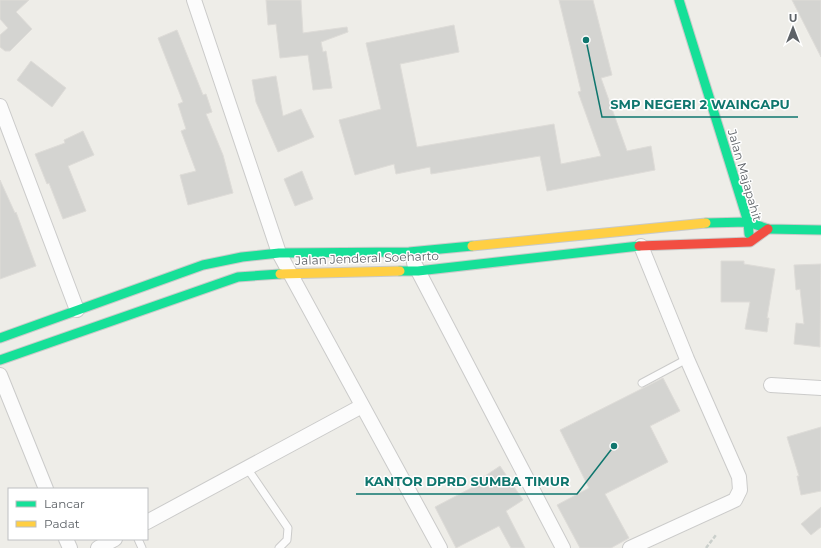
<svg xmlns="http://www.w3.org/2000/svg" width="821" height="548" font-family="Montserrat,sans-serif">
	<style>
		.building { fill: #d4d4d1; stroke: #dedcd8 }
		.lines { fill: none; stroke-linecap: round; stroke-linejoin: round }
		.lane-casing { stroke: #cbcbca; stroke-width: 9 }
		.street-casing { stroke: #cbcbca; stroke-width: 16 }
		.fast-casing { stroke: #c9cac9; stroke-width: 11 }
		.slow-casing { stroke: #c9cac9; stroke-width: 11 }
		.jam-casing { stroke: #c9cac9; stroke-width: 11 }
		.path { stroke: #cacfcb; stroke-width: 2.5; stroke-dasharray: 4 2; stroke-linecap: butt }
		.lane { stroke: #fcfcfc; stroke-width: 7 }
		.street { stroke: #fcfcfc; stroke-width: 14 }
		.fast { stroke: #16e098; stroke-width: 9 }
		.slow { stroke: #ffcf43; stroke-width: 9 }
		.jam { stroke: #f24e42; stroke-width: 9 }
		.labels { text-anchor: middle; dominant-baseline: central; stroke-width: 3; stroke-linejoin: round; paint-order: stroke }
		.street-label { font-size: 12px; fill: #5d6267; stroke: #fff }
		.leader { fill: none; stroke: #0f766e; stroke-width: 1.5 }
		.callout-dot { fill: #0f766e; stroke: #fff; stroke-width: 1.5 }
		.callout-label { font-size: 13px; text-anchor: middle; font-weight: bold; fill: #0f766e; stroke: #fff; stroke-width: 3; stroke-linejoin: round; paint-order: stroke }
	</style>
	<rect width="100%" height="100%" fill="#eeede8"/>
	<!-- building -->
	<g class="building">
		<path d="M 0,0 L 29,0 L 16,12 L 32,29 L 10,51 L 5,51 L 0,47 L 0,35 L 8,28 L 0,19 Z"/>
		<path d="M 266,0 L 301,0 L 303,33 L 347,27 L 348,32 L 321,42 L 323,52 L 326,51 L 332,88 L 313,90 L 308,55 L 280,58 L 276,24 L 268,25 Z"/>
		<path d="M 559,0 L 593,0 L 612,75 L 601,78 L 627,151 L 651,146 L 655,170 L 547,191 L 540,156 L 431,174 L 430,167 L 396,174 L 394,164 L 355,175 L 339,120 L 381,109 L 366,43 L 454,25 L 459,52 L 400,64 L 417,147 L 554,124 L 561,164 L 601,156 L 578,92 L 581,91 Z"/>
		<path d="M 792,0 L 821,0 L 821,57 Z"/>
		<path d="M 177,30 L 203,95 L 206,94 L 212,112 L 206,114 L 223,155 L 233,193 L 188,205 L 180,175 L 196,171 L 181,131 L 186,129 L 178,104 L 183,102 L 158,38 Z"/>
		<path d="M 31,61 L 66,88 L 52,107 L 17,80 Z"/>
		<path d="M 276,76 L 283,116 L 301,109 L 314,137 L 278,152 L 256,102 L 252,80 Z"/>
		<path d="M 83,131 L 94,155 L 68,166 L 86,211 L 63,219 L 49,183 L 47,184 L 35,154 L 65,143 L 64,140 Z"/>
		<path d="M 302,171 L 313,199 L 295,206 L 284,179 Z"/>
		<path d="M 0,180 L 15,213 L 16,212 L 36,266 L 0,279 Z"/>
		<path d="M 721,261 L 744,261 L 744,264 L 775,269 L 767,318 L 769,318 L 767,332 L 745,329 L 750,302 L 721,302 Z"/>
		<path d="M 821,264 L 820,347 L 794,344 L 796,323 L 804,324 L 800,289 L 796,290 L 794,265 Z"/>
		<path d="M 663,378 L 680,411 L 650,426 L 668,462 L 605,494 L 629,538 L 611,548 L 580,548 L 557,505 L 589,488 L 560,430 Z"/>
		<path d="M 821,427 L 821,491 L 801,495 L 797,476 L 799,476 L 787,437 Z"/>
		<path d="M 500,466 L 523,500 L 506,511 L 525,548 L 511,548 L 499,526 L 456,548 L 435,507 L 475,486 L 473,484 Z"/>
		<path d="M 821,507 L 821,527 L 811,535 L 801,524 Z"/>
	</g>
	<g class="lines">
		<defs>
			<g id="lane">
				<path d="M 642,383 L 687,359"/>
				<path d="M 247,468 L 288,528 L 287,540 L 279,548"/>
				<path d="M 138,539 L 142,548"/>
			</g>
			<g id="street">
				<path d="M 194,0 L 279,253 L 440,548"/>
				<path d="M 0,106 L 77,310"/>
				<path d="M 414,263 L 563,548"/>
				<path d="M 0,375 L 46,489"/>
				<path d="M 771,385 L 821,388"/>
				<path d="M 147,522 L 362,406"/>
				<path d="M 66,539 L 70,548"/>
				<path d="M 98,548 L 115,539"/>
				<path d="M 630,548 L 735,500 L 740,490 L 739,477 L 687,359 L 641,246"/>
			</g>
			<g id="fast">
				<path d="M 679,0 L 748,222 L 749,234"/>
				<path d="M 706,223 L 748,222 L 768,229 L 821,230"/>
				<path d="M 400,271 L 418,271 L 639,246"/>
				<path d="M 0,338 L 203,265 L 242,257 L 279,253 L 409,252 L 472,246"/>
				<path d="M 0,360 L 238,277 L 280,274"/>
			</g>
			<g id="slow">
				<path d="M 472,246 L 706,223"/>
				<path d="M 280,274 L 400,271"/>
			</g>
			<path id="jam" d="M 639,246 L 750,242 L 768,229"/>
		</defs>
		<!-- lane casing -->
		<use href="#lane" class="lane-casing"/>
		<!-- street casing -->
		<use href="#street" class="street-casing"/>
		<!-- fast casing -->
		<use href="#fast" class="fast-casing"/>
		<!-- slow casing -->
		<use href="#slow" class="slow-casing"/>
		<!-- jam casing -->
		<use href="#jam" class="jam-casing"/>
		<!-- path -->
		<path class="path" d="M 706,548 L 716,535"/>
		<!-- lane -->
		<use href="#lane" class="lane"/>
		<!-- street -->
		<use href="#street" class="street"/>
		<!-- fast -->
		<use href="#fast" class="fast"/>
		<!-- slow -->
		<use href="#slow" class="slow"/>
		<!-- jam -->
		<use href="#jam" class="jam"/>
	</g>
	<g class="labels">
		<!-- street labels -->
		<g class="street-label">
			<text transform="translate(745 175) rotate(74)">Jalan Majapahit</text>
			<text transform="translate(367 258) rotate(-2)">Jalan Jenderal Soeharto</text>
		</g>
	</g>
	<!-- callouts -->
	<path class="leader" d="M586 40L602 117H798M614 446L577 494H356"/>
	<g class="callout-dot">
		<circle cx="586" cy="40" r="4"/>
		<circle cx="614" cy="446" r="4"/>
	</g>
	<g class="callout-label">
		<text x="700" y="109">SMP NEGERI 2 WAINGAPU</text>
		<text x="467" y="486">KANTOR DPRD SUMBA TIMUR</text>
	</g>
	<!-- legend -->
	<rect x="8" y="488" width="140" height="52" fill="#ffffff" stroke="#bec0c2"/>
	<rect x="16" y="501" width="20" height="6" fill="#16e098" stroke="#bec0c2"/>
	<text x="44" y="508" font-size="12" fill="#5d6267">Lancar</text>
	<rect x="16" y="521" width="20" height="6" fill="#ffcf43" stroke="#bec0c2"/>
	<text x="44" y="528" font-size="12" fill="#5d6267">Padat</text>
	<!-- north arrow -->
	<g transform="translate(793 28)" stroke="#ffffff" stroke-width="3" paint-order="stroke">
	<path d="M0-3L7 15L0 10L-7 15Z" fill="#5d6267"/>
	<text y="-6" font-size="11" font-weight="bold" text-anchor="middle" fill="#5d6267">U</text>
	</g>
</svg>
